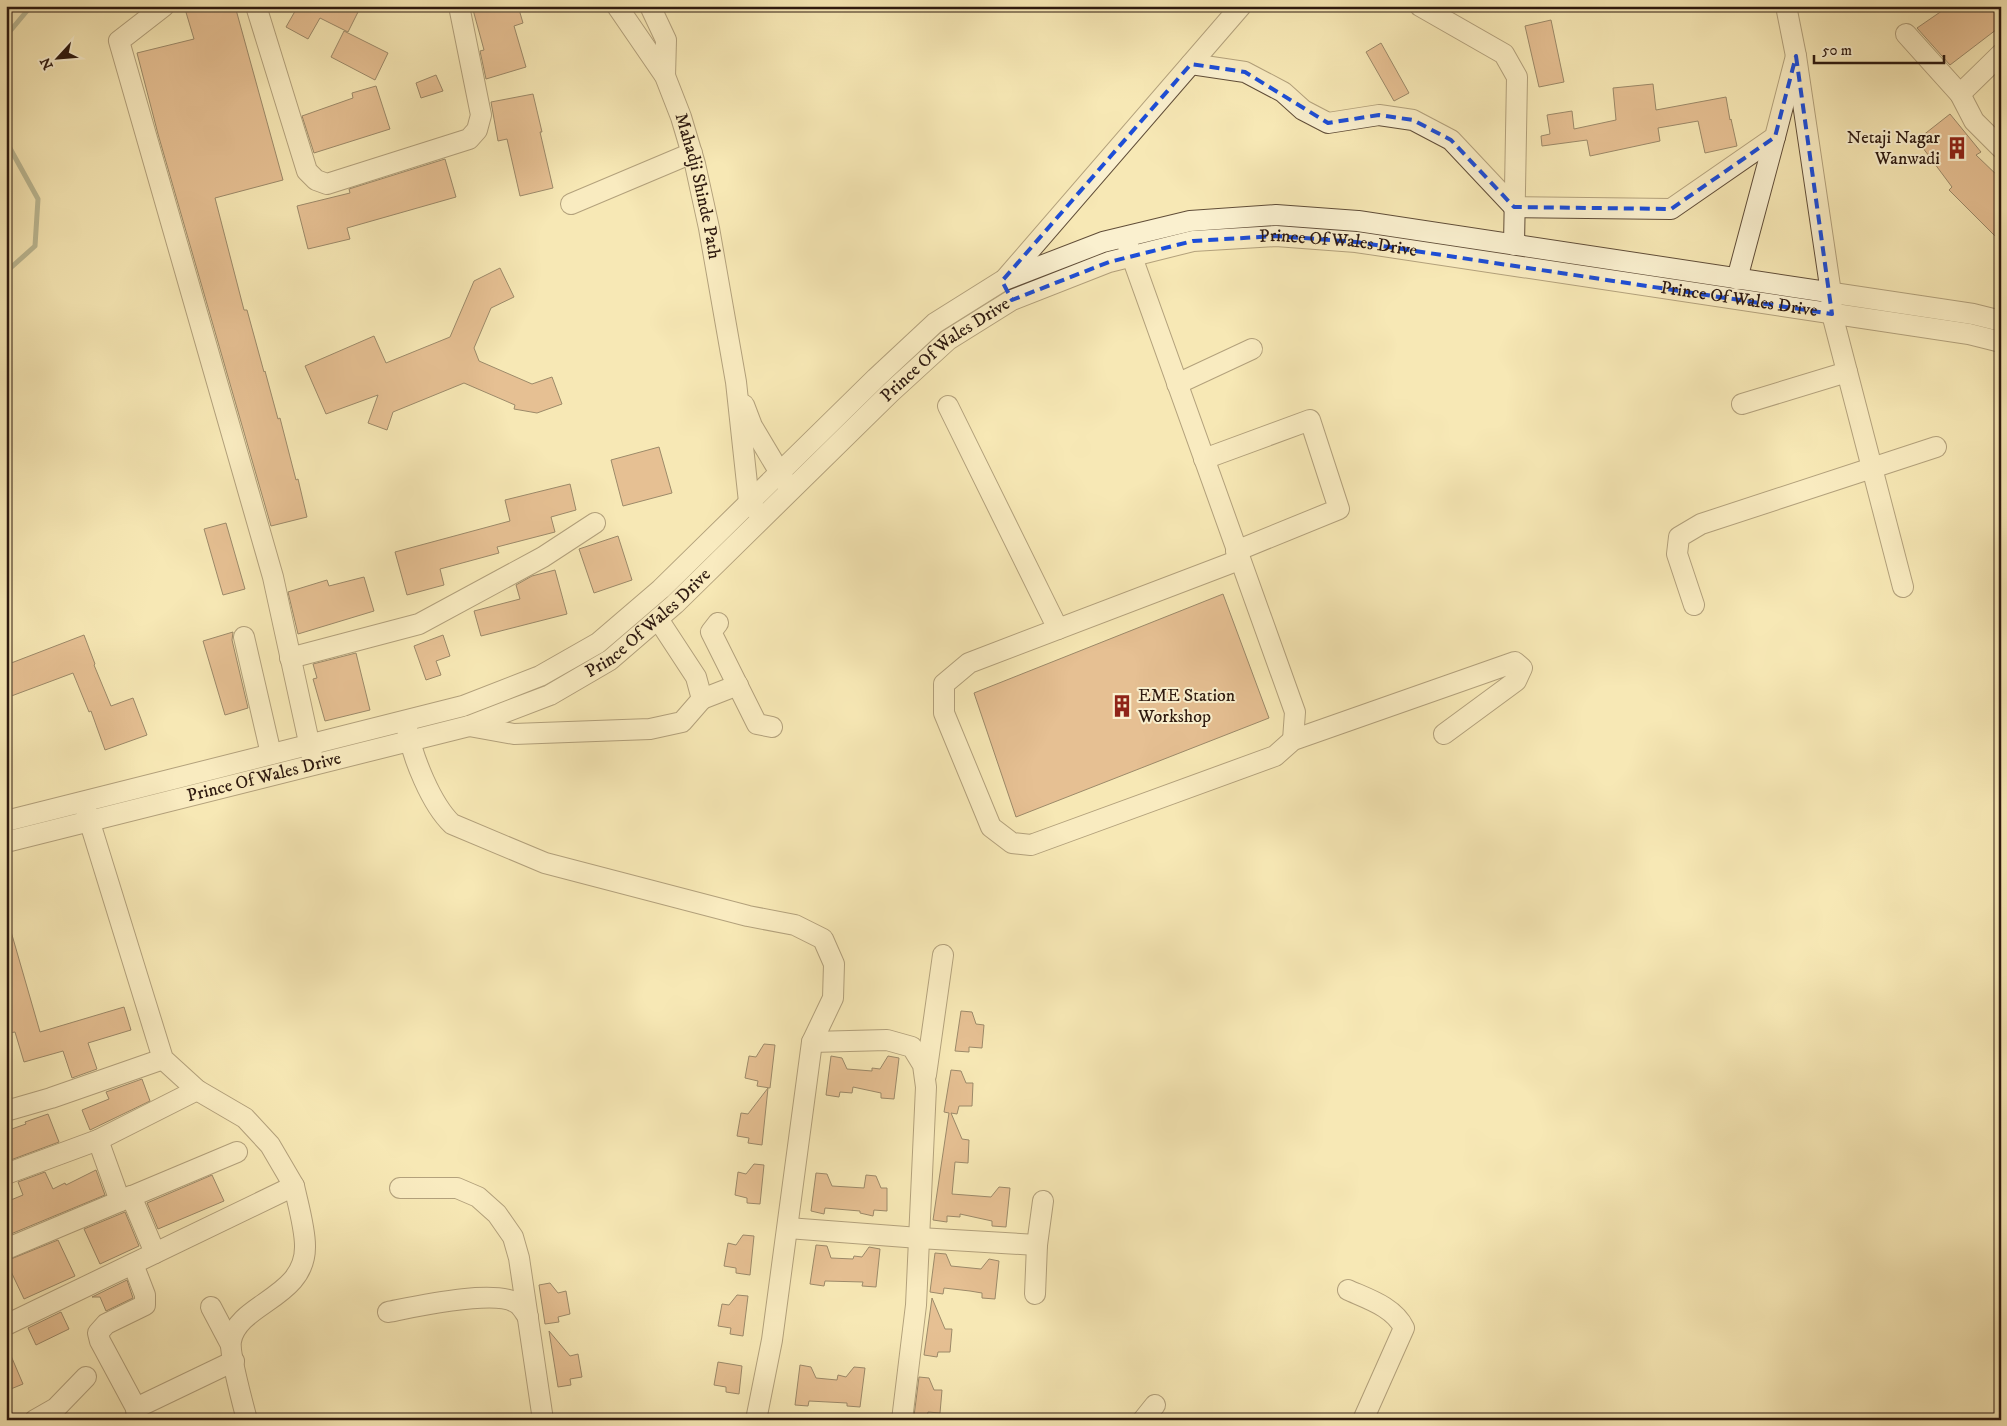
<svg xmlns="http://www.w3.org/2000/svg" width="2007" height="1426" font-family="'IM FELL DW Pica',serif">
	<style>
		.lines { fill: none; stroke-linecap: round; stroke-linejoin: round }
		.stream { stroke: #717e6b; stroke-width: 5 }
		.building { fill: #d1916b; stroke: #2d190f }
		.minor-casing { stroke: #604d38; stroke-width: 22 }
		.minor { stroke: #faf0cf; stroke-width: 20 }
		.marked { fill: none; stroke: #1d4ed8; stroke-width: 4; stroke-dasharray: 10 6; stroke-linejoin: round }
		.labels { text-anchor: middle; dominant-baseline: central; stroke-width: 4; stroke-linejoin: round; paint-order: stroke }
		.poi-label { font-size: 18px; fill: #2d190f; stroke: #faf0cf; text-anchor: end }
		.street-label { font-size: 18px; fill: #2d190f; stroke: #faf0cf }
	</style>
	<rect width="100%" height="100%" fill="#f7e8b5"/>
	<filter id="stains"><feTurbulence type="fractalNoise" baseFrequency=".004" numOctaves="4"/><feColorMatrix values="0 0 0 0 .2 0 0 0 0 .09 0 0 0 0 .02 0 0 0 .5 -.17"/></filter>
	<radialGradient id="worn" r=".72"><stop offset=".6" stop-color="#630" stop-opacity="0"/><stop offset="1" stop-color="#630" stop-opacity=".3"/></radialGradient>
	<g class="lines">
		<!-- stream -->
		<g class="stream">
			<path d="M 6,36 L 31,6"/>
			<path d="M 6,141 L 38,199 L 35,246 L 6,272"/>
		</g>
	</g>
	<!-- building -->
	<g class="building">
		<path d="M 196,6 L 235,6 L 283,180 L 215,198 L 244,310 L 247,310 L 264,372 L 265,371 L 278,419 L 280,418 L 296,480 L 298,479 L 307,517 L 271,526 L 158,134 L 137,53 L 194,39 L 185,9 Z"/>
		<path d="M 298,6 L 361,6 L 348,32 L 320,18 L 308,39 L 286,27 Z"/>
		<path d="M 472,6 L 518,6 L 523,23 L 514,26 L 526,67 L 486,79 L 480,51 L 484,50 Z"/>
		<path d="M 1949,6 L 2001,6 L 2001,26 L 1950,65 L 1917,28 Z"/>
		<path d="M 1551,20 L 1564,82 L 1539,87 L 1525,26 Z"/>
		<path d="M 344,31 L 388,53 L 375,80 L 331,57 Z"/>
		<path d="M 1381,43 L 1409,93 L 1394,101 L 1366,52 Z"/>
		<path d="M 436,75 L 443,91 L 421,98 L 416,83 Z"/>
		<path d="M 1653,84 L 1656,110 L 1726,97 L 1730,120 L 1731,119 L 1737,146 L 1705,153 L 1698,121 L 1658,128 L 1660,141 L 1590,156 L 1587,140 L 1542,146 L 1541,136 L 1550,134 L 1547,115 L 1572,111 L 1574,129 L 1616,120 L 1613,88 Z"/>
		<path d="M 376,86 L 390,129 L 314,153 L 302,116 L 353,98 L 352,93 Z"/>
		<path d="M 533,94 L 542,132 L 540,132 L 553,188 L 520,196 L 507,139 L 498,141 L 491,102 Z"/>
		<path d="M 1950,114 L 1981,152 L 1976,155 L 2001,179 L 2001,242 L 1949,190 L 1952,187 L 1917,140 Z"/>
		<path d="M 445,159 L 456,197 L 347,228 L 350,239 L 308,249 L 297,206 L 350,193 L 349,189 Z"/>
		<path d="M 500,268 L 514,297 L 491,308 L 474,348 L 479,361 L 532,384 L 552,377 L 562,404 L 537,413 L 514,409 L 515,405 L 464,383 L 393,412 L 387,430 L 368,423 L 378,395 L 326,414 L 305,366 L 374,336 L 386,363 L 450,337 L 474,281 Z"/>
		<path d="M 659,447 L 672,493 L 623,506 L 611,460 Z"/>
		<path d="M 570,484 L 576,510 L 551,517 L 555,532 L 497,547 L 499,553 L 440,569 L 444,585 L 407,595 L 395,552 L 510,521 L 505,500 Z"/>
		<path d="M 226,523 L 245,589 L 223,595 L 204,529 Z"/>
		<path d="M 618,536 L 632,580 L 594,593 L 579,549 Z"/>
		<path d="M 555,570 L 567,614 L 481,636 L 474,611 L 520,599 L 516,585 L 532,576 Z"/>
		<path d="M 364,577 L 374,611 L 298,634 L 288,592 L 327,580 L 329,586 Z"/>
		<path d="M 1223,594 L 1269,718 L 1016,817 L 974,693 Z"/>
		<path d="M 233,632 L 232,640 L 248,708 L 225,715 L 203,641 Z"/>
		<path d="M 84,635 L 95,664 L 94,665 L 111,706 L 133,698 L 147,735 L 105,750 L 91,711 L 89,712 L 73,673 L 6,698 L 6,665 Z"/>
		<path d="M 443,635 L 450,656 L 436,661 L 441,675 L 426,680 L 414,646 Z"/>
		<path d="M 356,653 L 370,710 L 325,721 L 313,679 L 317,678 L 313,664 Z"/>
		<path d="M 10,928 L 40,1032 L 124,1007 L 131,1030 L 88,1043 L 97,1069 L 72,1078 L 63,1051 L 24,1062 L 15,1032 L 9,1033 L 6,1022 L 6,929 Z"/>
		<path d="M 961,1011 L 972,1012 L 976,1024 L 984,1025 L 982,1048 L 969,1047 L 969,1052 L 955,1051 Z"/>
		<path d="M 764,1044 L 775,1045 L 770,1088 L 757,1086 L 758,1081 L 745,1078 L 749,1056 L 756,1057 Z"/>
		<path d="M 831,1056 L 842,1058 L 847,1069 L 872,1071 L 872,1068 L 880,1069 L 888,1056 L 899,1058 L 894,1099 L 881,1098 L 881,1093 L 853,1087 L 852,1093 L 840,1092 L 839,1097 L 826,1095 Z"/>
		<path d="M 951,1070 L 961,1071 L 966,1083 L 973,1083 L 972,1106 L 959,1106 L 957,1114 L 951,1113 L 962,1139 L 969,1140 L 968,1163 L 955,1162 L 952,1194 L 991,1197 L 999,1187 L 1010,1188 L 1006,1227 L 992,1226 L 992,1221 L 960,1214 L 960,1217 L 947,1216 L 947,1222 L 933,1220 L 949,1113 L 944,1112 Z"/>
		<path d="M 142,1079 L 150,1101 L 90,1130 L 82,1110 L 109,1099 L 106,1092 Z"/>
		<path d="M 768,1088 L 762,1145 L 748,1143 L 749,1138 L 737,1136 L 741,1113 L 748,1114 Z"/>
		<path d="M 48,1114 L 59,1142 L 8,1161 L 6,1156 L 6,1131 L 26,1124 L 25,1122 Z"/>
		<path d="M 754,1164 L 764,1165 L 760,1204 L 747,1203 L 747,1198 L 735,1195 L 738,1172 L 746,1174 Z"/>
		<path d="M 96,1170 L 105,1195 L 6,1236 L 6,1202 L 23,1195 L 18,1182 L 45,1172 L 53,1189 L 65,1183 L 66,1185 Z"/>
		<path d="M 816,1173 L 827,1174 L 832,1186 L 864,1188 L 866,1175 L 876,1176 L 881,1188 L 887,1188 L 887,1211 L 874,1210 L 873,1216 L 860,1213 L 860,1211 L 825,1208 L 824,1214 L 811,1211 Z"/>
		<path d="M 212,1175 L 224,1201 L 158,1229 L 147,1203 Z"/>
		<path d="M 125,1212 L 139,1246 L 100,1264 L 84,1229 Z"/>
		<path d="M 743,1235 L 754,1236 L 750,1275 L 736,1273 L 736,1268 L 724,1266 L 728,1243 L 736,1245 Z"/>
		<path d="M 58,1240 L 75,1276 L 24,1299 L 6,1261 Z"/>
		<path d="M 816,1245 L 827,1246 L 831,1258 L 853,1259 L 854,1256 L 862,1257 L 869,1247 L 880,1249 L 876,1287 L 862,1286 L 863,1282 L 825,1281 L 824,1286 L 810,1284 Z"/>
		<path d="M 935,1253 L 946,1254 L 951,1266 L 981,1269 L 989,1259 L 999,1261 L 995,1299 L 982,1298 L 982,1293 L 970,1291 L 944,1288 L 943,1294 L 930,1292 Z"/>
		<path d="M 127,1280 L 133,1298 L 106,1311 L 100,1297 L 92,1297 Z"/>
		<path d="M 550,1283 L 558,1293 L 566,1291 L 570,1314 L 558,1317 L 559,1322 L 545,1324 L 539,1285 Z"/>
		<path d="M 737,1295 L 748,1296 L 743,1336 L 730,1334 L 731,1328 L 718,1326 L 722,1304 L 729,1305 Z"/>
		<path d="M 932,1298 L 945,1329 L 952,1329 L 950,1352 L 938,1352 L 937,1357 L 924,1355 Z"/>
		<path d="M 61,1312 L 69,1329 L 36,1345 L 28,1328 Z"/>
		<path d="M 549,1331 L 570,1356 L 578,1354 L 582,1377 L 570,1379 L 571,1385 L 558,1387 Z"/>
		<path d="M 6,1344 L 23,1384 L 6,1391 Z"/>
		<path d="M 718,1362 L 742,1366 L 739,1394 L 726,1392 L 726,1387 L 714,1385 Z"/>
		<path d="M 800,1365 L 811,1367 L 816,1378 L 837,1380 L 838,1375 L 846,1377 L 854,1367 L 865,1368 L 860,1407 L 847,1406 L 847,1403 L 809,1401 L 808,1406 L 795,1405 Z"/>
		<path d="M 919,1377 L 929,1378 L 934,1390 L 942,1390 L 940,1413 L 928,1412 L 927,1418 L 914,1416 Z"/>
	</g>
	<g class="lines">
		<defs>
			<g id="minor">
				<path d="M 164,6 L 119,41 L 273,577 L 312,756"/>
				<path d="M 256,6 L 307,171 L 316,180 L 327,184 L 469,139 L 477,130 L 481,115 L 459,6"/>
				<path id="s1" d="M 617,6 L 665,76 L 681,117 L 695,164 L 709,228 L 736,382 L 749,502 L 754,508"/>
				<path d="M 650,6 L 666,40 L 665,76"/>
				<path d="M 1420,6 L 1504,54 L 1517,77 L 1514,245"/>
				<path d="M 1786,6 L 1796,56 L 1831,293 L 1832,314 L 1903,587"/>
				<path d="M 1906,34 L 1960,94 L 1974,121 L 2001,148"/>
				<path d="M 1191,64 L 1245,72 L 1283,92 L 1303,110 L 1328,123 L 1379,115 L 1413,120 L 1451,140 L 1514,207 L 1671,209 L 1775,137 L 1796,56"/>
				<path d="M 1960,94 L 2001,54"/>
				<path d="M 571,204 L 692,153"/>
				<path d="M 1127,243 L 1295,712 L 1293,740"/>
				<path d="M 1005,279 L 1241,6"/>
				<path d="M 1737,279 L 1775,137"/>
				<path d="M 1177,384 L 1252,349"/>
				<path d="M 1742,404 L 1847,372"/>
				<path d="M 744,405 L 752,426 L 786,483"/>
				<path d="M 948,406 L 1058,629"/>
				<path d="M 1204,459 L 1310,420 L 1339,509 L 1236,551"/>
				<path d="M 1239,560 L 969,663 L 944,684 L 944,713 L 991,827 L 1012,843 L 1031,845 L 1275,756 L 1293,740 L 1515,662 L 1522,668 L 1516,681 L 1444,734"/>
				<path d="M 1694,605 L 1677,554 L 1679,537 L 1701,524 L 1936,447"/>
				<path d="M 718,623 L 711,632 L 757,724 L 772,727"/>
				<path d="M 244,637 L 271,754"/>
				<path d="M 290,658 L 419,624 L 543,557 L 595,523"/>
				<path d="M 702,699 L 738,685"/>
				<path d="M 469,726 L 514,734 L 650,729 L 682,722 L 702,699 L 696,677 L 658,619"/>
				<path d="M 407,729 C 413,758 431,804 452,824 L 545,863 L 748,916 L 795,925 L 823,939 L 834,964 L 833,998 L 812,1042 L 772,1340 L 756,1420"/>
				<path d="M 6,821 L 463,706 L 540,676 L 598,643 L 661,589 L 876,378 L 935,323 L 1002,281 L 1103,242 L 1190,221 L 1276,215 L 1358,221 L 1973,314 L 2001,321"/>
				<path id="s2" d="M 6,842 L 469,726 L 550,695 L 610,660 L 675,604 L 890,393 L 948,340 L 1012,300 L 1109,262 L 1193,241 L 1276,236 L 1356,242 L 1969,334 L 2001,342"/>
				<path d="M 812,1042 L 887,1040 L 912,1047 L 923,1065 L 926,1087 L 916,1305 L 902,1420"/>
				<path d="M 926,1075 L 943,955"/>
				<path d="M 6,1111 L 51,1098 L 163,1059"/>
				<path d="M 98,1140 L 120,1201"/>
				<path d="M 6,1174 L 98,1140 L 197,1090"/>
				<path d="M 400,1188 L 457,1188 L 478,1197 L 497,1214 L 513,1237 L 519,1258 L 543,1420"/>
				<path d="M 131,1196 L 155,1253"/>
				<path d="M 788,1228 L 919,1238 L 1037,1245"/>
				<path d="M 6,1249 L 237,1152"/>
				<path d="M 133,1264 L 145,1295 L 145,1305 L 106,1324 L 98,1333 L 100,1341 L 136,1408"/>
				<path d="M 1348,1290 C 1368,1299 1394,1307 1404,1328 L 1363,1420"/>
				<path d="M 1035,1294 L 1037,1245 L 1043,1201"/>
				<path d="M 211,1307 L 230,1343"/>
				<path d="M 388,1312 C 414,1307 497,1288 518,1304 C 522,1307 525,1313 528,1317"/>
				<path d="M 6,1325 L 294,1186 L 270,1145 L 245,1118 L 197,1090 L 163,1059 L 86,810"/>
				<path d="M 35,1420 L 56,1408 L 86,1377"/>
				<path d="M 137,1420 L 136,1408 L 234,1361"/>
				<path d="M 247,1420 C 243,1405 229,1352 231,1341 C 238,1303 306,1298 305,1246 C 305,1228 298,1204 294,1186"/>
				<path d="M 1143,1420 L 1155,1405"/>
			</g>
		</defs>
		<!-- minor casing -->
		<use href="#minor" class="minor-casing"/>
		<!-- minor -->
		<use href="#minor" class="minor"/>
	</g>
	<!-- marked area -->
	<path d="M0 0H2007V1426H0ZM 1796,56 L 1832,314 L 1356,242 L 1276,236 L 1193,241 L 1109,262 L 1012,300 L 1002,281 L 1191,64 L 1245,72 L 1328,123 L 1379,115 L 1413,120 L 1451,140 L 1514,207 L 1671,209 L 1775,137 Z" fill="#f7e8b5" fill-opacity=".55" fill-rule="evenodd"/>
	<path class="marked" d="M 1796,56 L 1832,314 L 1356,242 L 1276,236 L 1193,241 L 1109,262 L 1012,300 L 1002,281 L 1191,64 L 1245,72 L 1328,123 L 1379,115 L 1413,120 L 1451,140 L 1514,207 L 1671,209 L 1775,137 Z"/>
	<!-- icons -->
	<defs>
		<symbol id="building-bare" viewBox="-9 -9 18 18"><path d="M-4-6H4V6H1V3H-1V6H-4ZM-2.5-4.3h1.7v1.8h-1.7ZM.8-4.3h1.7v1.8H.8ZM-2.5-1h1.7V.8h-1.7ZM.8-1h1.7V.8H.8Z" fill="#8f2418" stroke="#faf0cf" stroke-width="2.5" paint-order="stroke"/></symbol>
	</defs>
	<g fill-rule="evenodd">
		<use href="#building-bare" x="1941" y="132" width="32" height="32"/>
		<use href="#building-bare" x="1106" y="690" width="32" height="32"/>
	</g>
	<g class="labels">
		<!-- poi labels -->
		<g class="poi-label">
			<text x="1940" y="138">Netaji Nagar<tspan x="1940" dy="21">Wanwadi</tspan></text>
			<text x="1138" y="696" text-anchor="start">EME Station<tspan x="1138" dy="21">Workshop</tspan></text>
		</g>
		<!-- street labels -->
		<g class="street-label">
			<text stroke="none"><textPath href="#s1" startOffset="200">Mahadji Shinde Path</textPath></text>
			<text stroke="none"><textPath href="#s2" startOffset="1511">Prince Of Wales Drive</textPath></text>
			<text stroke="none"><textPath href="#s2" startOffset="1916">Prince Of Wales Drive</textPath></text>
			<text stroke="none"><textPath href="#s2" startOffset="1091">Prince Of Wales Drive</textPath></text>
			<text stroke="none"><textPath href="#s2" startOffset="686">Prince Of Wales Drive</textPath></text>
			<text stroke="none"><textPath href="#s2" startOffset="266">Prince Of Wales Drive</textPath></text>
		</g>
	</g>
	<!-- margin -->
	<rect width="2007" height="1426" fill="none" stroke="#f7e8b5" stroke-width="25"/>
	<rect x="8" y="8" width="1992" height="1411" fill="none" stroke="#2d190f" stroke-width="2.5"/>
	<rect x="12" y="12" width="1982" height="1401" fill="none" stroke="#2d190f"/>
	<!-- north arrow -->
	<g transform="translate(58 58) rotate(244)" stroke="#faf0cf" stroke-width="4" paint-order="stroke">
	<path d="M0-4L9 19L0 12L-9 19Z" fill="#2d190f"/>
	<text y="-8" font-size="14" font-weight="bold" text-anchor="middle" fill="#2d190f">N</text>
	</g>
	<!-- scale -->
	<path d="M1814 55v8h130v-8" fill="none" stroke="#2d190f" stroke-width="2.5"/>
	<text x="1822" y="55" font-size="15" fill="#2d190f" stroke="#faf0cf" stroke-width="4" paint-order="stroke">50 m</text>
	<rect width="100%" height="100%" filter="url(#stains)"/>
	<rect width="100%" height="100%" fill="url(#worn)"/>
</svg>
